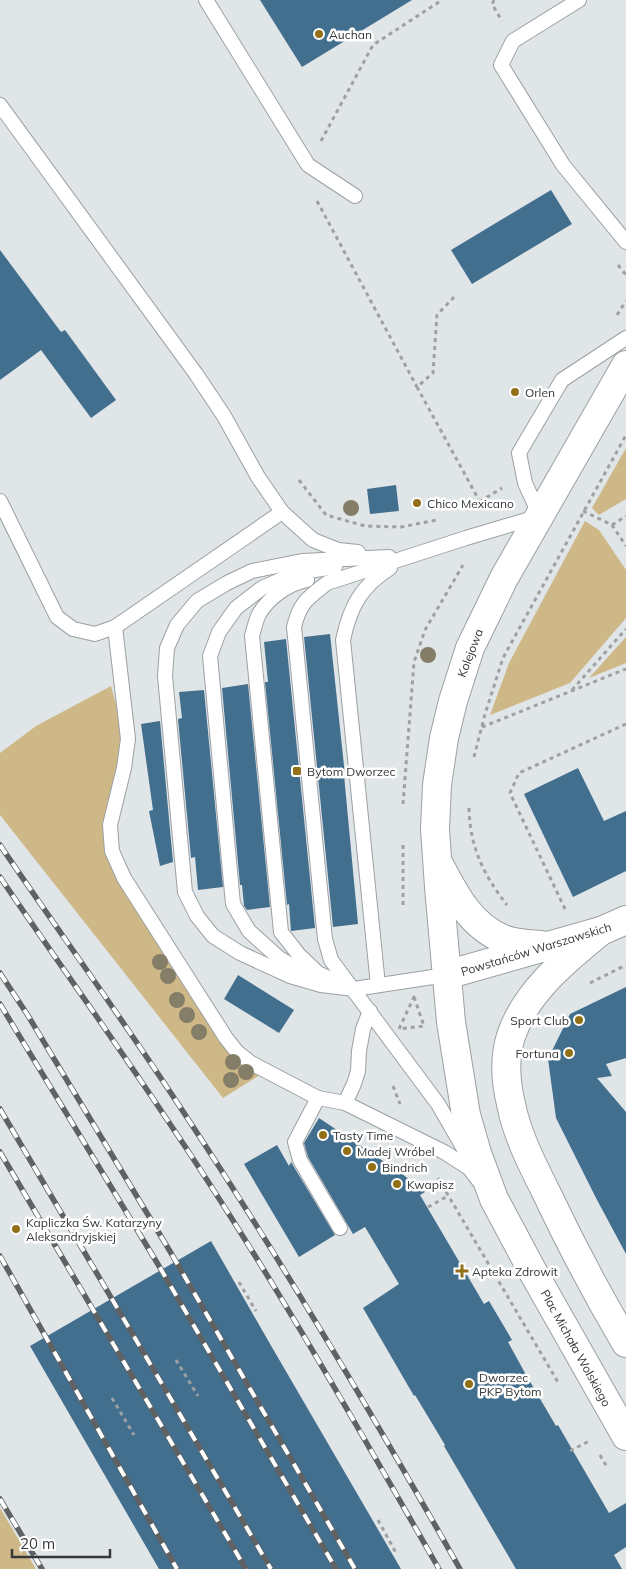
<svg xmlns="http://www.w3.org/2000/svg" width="626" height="1569" font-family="Mulish,sans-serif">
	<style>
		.grass { fill: #cfb887 }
		.building { fill: #436f8f }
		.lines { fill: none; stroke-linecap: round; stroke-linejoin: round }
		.service-casing { stroke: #9ca0a3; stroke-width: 16 }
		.secondary-casing { stroke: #9ca0a3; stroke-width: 30 }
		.path { stroke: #9da1a3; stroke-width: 3; stroke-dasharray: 4 4; stroke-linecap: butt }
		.service { stroke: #fff; stroke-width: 14 }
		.secondary { stroke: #fff; stroke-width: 28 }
		.rail-casing { stroke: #5f6163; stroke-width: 5.5 }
		.rail { stroke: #fff; stroke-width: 4; stroke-dasharray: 11; stroke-linecap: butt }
		.tree { fill: #847d68 }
		.poi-dot { fill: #937017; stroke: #fff; stroke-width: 2 }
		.labels { text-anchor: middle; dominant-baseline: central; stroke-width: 5; stroke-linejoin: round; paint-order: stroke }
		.poi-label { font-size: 12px; fill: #353738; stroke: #fff; text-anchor: start }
		.street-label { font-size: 12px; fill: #353738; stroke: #fff }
	</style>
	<rect width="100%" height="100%" fill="#e0e5e8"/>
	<!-- grass -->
	<g class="grass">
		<path d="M 626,448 L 626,499 L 599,515 L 592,508 Z"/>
		<path d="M 585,521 L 599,530 L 626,570 L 626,618 L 570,683 L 490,715 L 509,663 Z"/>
		<path d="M 626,637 L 626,663 L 589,678 Z"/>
		<path d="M 111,686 L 124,733 L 106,854 L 222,1042 L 241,1064 L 260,1075 L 223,1098 L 0,815 L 0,753 L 36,726 Z"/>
		<path d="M 0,1508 L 36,1569 L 0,1569 Z"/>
	</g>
	<!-- building -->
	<g class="building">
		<path d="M 260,0 L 412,0 L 302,67 Z"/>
		<path d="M 551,190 L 572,224 L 472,284 L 451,250 Z"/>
		<path d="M 0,250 L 61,332 L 65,330 L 116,400 L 91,418 L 41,350 L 0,380 Z"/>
		<path d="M 396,485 L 399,511 L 370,514 L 367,489 Z"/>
		<path d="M 330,634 L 345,775 L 344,775 L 358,924 L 333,927 L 304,637 Z"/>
		<path d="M 286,639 L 315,928 L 291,931 L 289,904 L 287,905 L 265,682 L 268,682 L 264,642 Z"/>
		<path d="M 248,684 L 270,907 L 247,910 L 244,906 L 242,885 L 240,885 L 222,688 Z"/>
		<path d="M 204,690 L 223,887 L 198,890 L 195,857 L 191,858 L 178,719 L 182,718 L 179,692 Z"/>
		<path d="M 160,721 L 173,862 L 160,866 L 149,811 L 153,810 L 141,724 Z"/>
		<path d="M 578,768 L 604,821 L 626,811 L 626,871 L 573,897 L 524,794 Z"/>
		<path d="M 238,975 L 294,1010 L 279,1033 L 224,999 Z"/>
		<path d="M 626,987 L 626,1058 L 606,1064 L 612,1076 L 597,1078 L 626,1112 L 626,1254 L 596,1198 L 556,1118 L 548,1059 L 570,1014 Z"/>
		<path d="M 319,1118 L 401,1173 L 425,1192 L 420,1195 L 484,1304 L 489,1301 L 512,1340 L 508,1342 L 525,1373 L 556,1426 L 558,1425 L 609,1513 L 626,1503 L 626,1547 L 614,1555 L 622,1569 L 516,1569 L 444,1446 L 445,1445 L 415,1395 L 414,1396 L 363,1308 L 399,1284 L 365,1227 L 353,1234 L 308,1157 L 304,1143 Z"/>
		<path d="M 277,1145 L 289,1166 L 291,1162 L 335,1235 L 299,1257 L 244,1164 Z"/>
		<path d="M 211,1241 L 273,1349 L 401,1569 L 159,1569 L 30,1346 Z"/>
	</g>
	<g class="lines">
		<defs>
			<g id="service">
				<path d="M 206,0 L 308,165 L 355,196"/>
				<path d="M 579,0 L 513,41 L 501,65 L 563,165 L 626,242"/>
				<path d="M 0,105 L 196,374 L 224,416 L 258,477 L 282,512 L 313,540 L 338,550 L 358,552"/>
				<path d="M 0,501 L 57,617 L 73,629 L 95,634 L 115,627 L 282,512"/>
				<path d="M 389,557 L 302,561 L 252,571 L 227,583 L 197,601 L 177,625 L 167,648 L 165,676 L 185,892 L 197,916 L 213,936 L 240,953 L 290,976 L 321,985 L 354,989 L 446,975"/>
				<path d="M 307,580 C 288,584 269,597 259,614 C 256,620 254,629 252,636 L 281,932 L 299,955 L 318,973 L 342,984"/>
				<path d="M 115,627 L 128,739 L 124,768 L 110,825 L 112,851 L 124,878 L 226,1038 L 237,1052 L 251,1063 L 318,1098"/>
				<path d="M 310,976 L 279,958 L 249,931 L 233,904 L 210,656 L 219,632 L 236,608 L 262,588 L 296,573 L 335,567"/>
				<path d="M 378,985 L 343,640 C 350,607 361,586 390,568"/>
				<path d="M 345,1103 L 444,1152 L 469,1168 L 479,1181"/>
				<path d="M 468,1156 L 438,1104 L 331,960 L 325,939 L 294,627 C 300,602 308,598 327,583 L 466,538 L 540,516 L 525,483 L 519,453 L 562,380 L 626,338"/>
				<path d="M 340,1228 L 300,1160 L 295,1142 L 318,1098 L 345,1103 L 354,1084 L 358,1071 L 359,1051 L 363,1029 L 370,1011"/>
			</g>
			<g id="secondary">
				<path d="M 626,365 L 504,578 L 470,648 L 453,701 L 444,738 L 437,785 L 435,829 L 439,887 L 451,1022 L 466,1115 L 477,1153 L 494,1199 L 533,1272 L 626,1436"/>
				<path d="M 440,866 C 455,895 471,926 503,939 C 515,944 529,944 541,945"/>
				<path d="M 601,931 C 566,960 526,991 511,1036 C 504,1057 506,1083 511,1104 C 517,1135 532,1164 546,1192 C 570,1243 597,1294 626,1343"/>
				<path d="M 446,975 L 601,931 L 626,920"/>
			</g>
		</defs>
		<!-- service casing -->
		<use href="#service" class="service-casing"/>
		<!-- secondary casing -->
		<use href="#secondary" class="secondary-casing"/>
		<!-- path -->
		<g class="path">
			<path d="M 494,0 L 492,4 L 502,21"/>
			<path d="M 321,141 L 373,45 L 442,0"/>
			<path d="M 317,201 L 417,387"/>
			<path d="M 618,265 L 626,275"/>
			<path d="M 454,297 L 437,315 L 433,373 L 417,387 L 480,502"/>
			<path d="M 617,315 L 626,301"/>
			<path d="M 299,480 L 326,515 L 365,526 L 401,527 L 437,520"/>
			<path d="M 466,510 L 502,488"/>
			<path d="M 583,511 L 612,525 L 626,546"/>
			<path d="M 612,525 L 626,516"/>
			<path d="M 572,690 L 626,629"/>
			<path d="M 482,727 L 626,669"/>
			<path d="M 474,757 L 485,714 L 503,658 L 626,435"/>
			<path d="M 403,804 L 414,662 L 425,630 L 463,565"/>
			<path d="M 469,808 C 470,847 483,874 507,905"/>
			<path d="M 403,845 L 403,905"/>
			<path d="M 565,909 L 510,793 L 519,773 L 626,724"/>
			<path d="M 590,983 L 626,965"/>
			<path d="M 414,997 L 424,1026 L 399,1029 Z"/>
			<path d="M 393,1086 L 400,1104"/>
			<path d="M 438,1178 L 559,1384"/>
			<path d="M 428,1207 L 448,1196"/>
			<path d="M 239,1282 L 256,1311"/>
			<path d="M 176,1360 L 198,1396"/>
			<path d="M 112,1398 L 134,1435"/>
			<path d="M 570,1451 L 591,1440"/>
			<path d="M 600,1455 L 607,1467"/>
			<path d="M 378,1520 L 396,1553"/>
		</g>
		<!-- service -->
		<use href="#service" class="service"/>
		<!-- secondary -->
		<use href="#secondary" class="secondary"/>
		<defs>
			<g id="rail">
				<path d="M 0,845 C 62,936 126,1024 186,1116 C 283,1263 373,1415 460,1569"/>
				<path d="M 0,877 C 55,958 112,1037 166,1118 C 265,1264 352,1417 439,1569"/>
				<path d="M 0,973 L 27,1014 L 171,1253 L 355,1569"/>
				<path d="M 0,1004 L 156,1261 L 336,1569"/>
				<path d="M 0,1109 L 271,1569"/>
				<path d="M 0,1152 L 246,1569"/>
				<path d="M 0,1256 L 177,1569"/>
				<path d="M 0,1499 L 42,1569"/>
			</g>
		</defs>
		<!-- rail casing -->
		<use href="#rail" class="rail-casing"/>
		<!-- rail -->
		<use href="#rail" class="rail"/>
	</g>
	<!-- trees -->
	<g class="tree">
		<circle cx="351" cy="508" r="8"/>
		<circle cx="428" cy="655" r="8"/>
		<circle cx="160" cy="962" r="8"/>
		<circle cx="168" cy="976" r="8"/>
		<circle cx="177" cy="1000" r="8"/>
		<circle cx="187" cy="1015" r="8"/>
		<circle cx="199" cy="1032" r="8"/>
		<circle cx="233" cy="1062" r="8"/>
		<circle cx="246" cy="1072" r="8"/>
		<circle cx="231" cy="1080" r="8"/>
	</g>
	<!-- markers -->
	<g class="poi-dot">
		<circle cx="319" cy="34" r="5"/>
		<circle cx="515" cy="392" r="5"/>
		<circle cx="417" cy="503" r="5"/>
		<rect x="292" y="766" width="10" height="10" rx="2.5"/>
		<circle cx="579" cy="1020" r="5"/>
		<circle cx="569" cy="1053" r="5"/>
		<circle cx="323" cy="1135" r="5"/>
		<circle cx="347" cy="1151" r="5"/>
		<circle cx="372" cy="1167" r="5"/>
		<circle cx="397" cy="1184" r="5"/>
		<circle cx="16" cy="1229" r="5"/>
		<path d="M459.5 1263.5h5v5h5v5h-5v5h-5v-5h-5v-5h5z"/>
		<circle cx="469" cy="1384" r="5"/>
	</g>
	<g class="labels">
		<!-- poi labels -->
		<g class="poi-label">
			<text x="329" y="34">Auchan</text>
			<text x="525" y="392">Orlen</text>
			<text x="427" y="503">Chico Mexicano</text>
			<text x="307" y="771">Bytom Dworzec</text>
			<text x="569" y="1020" text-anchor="end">Sport Club</text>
			<text x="559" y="1053" text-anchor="end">Fortuna</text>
			<text x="333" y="1135">Tasty Time</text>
			<text x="357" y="1151">Madej Wróbel</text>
			<text x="382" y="1167">Bindrich</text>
			<text x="407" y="1184">Kwapisz</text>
			<text x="26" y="1222">Kapliczka Św. Katarzyny<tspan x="26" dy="14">Aleksandryjskiej</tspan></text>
			<text x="472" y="1271">Apteka Zdrowit</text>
			<text x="479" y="1377">Dworzec<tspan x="479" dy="14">PKP Bytom</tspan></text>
		</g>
		<!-- street labels -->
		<g class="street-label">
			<text transform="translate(470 653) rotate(-69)">Kolejowa</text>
			<text transform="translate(536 949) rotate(-17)">Powstańców Warszawskich</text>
			<text transform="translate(576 1348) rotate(61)">Plac Michała Wolskiego</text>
		</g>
	</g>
	<!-- scale -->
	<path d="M12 1549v8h98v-8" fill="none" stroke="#353738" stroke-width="2.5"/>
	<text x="20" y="1549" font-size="15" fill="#353738" stroke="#ffffff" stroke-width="4" paint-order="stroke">20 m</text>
</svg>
